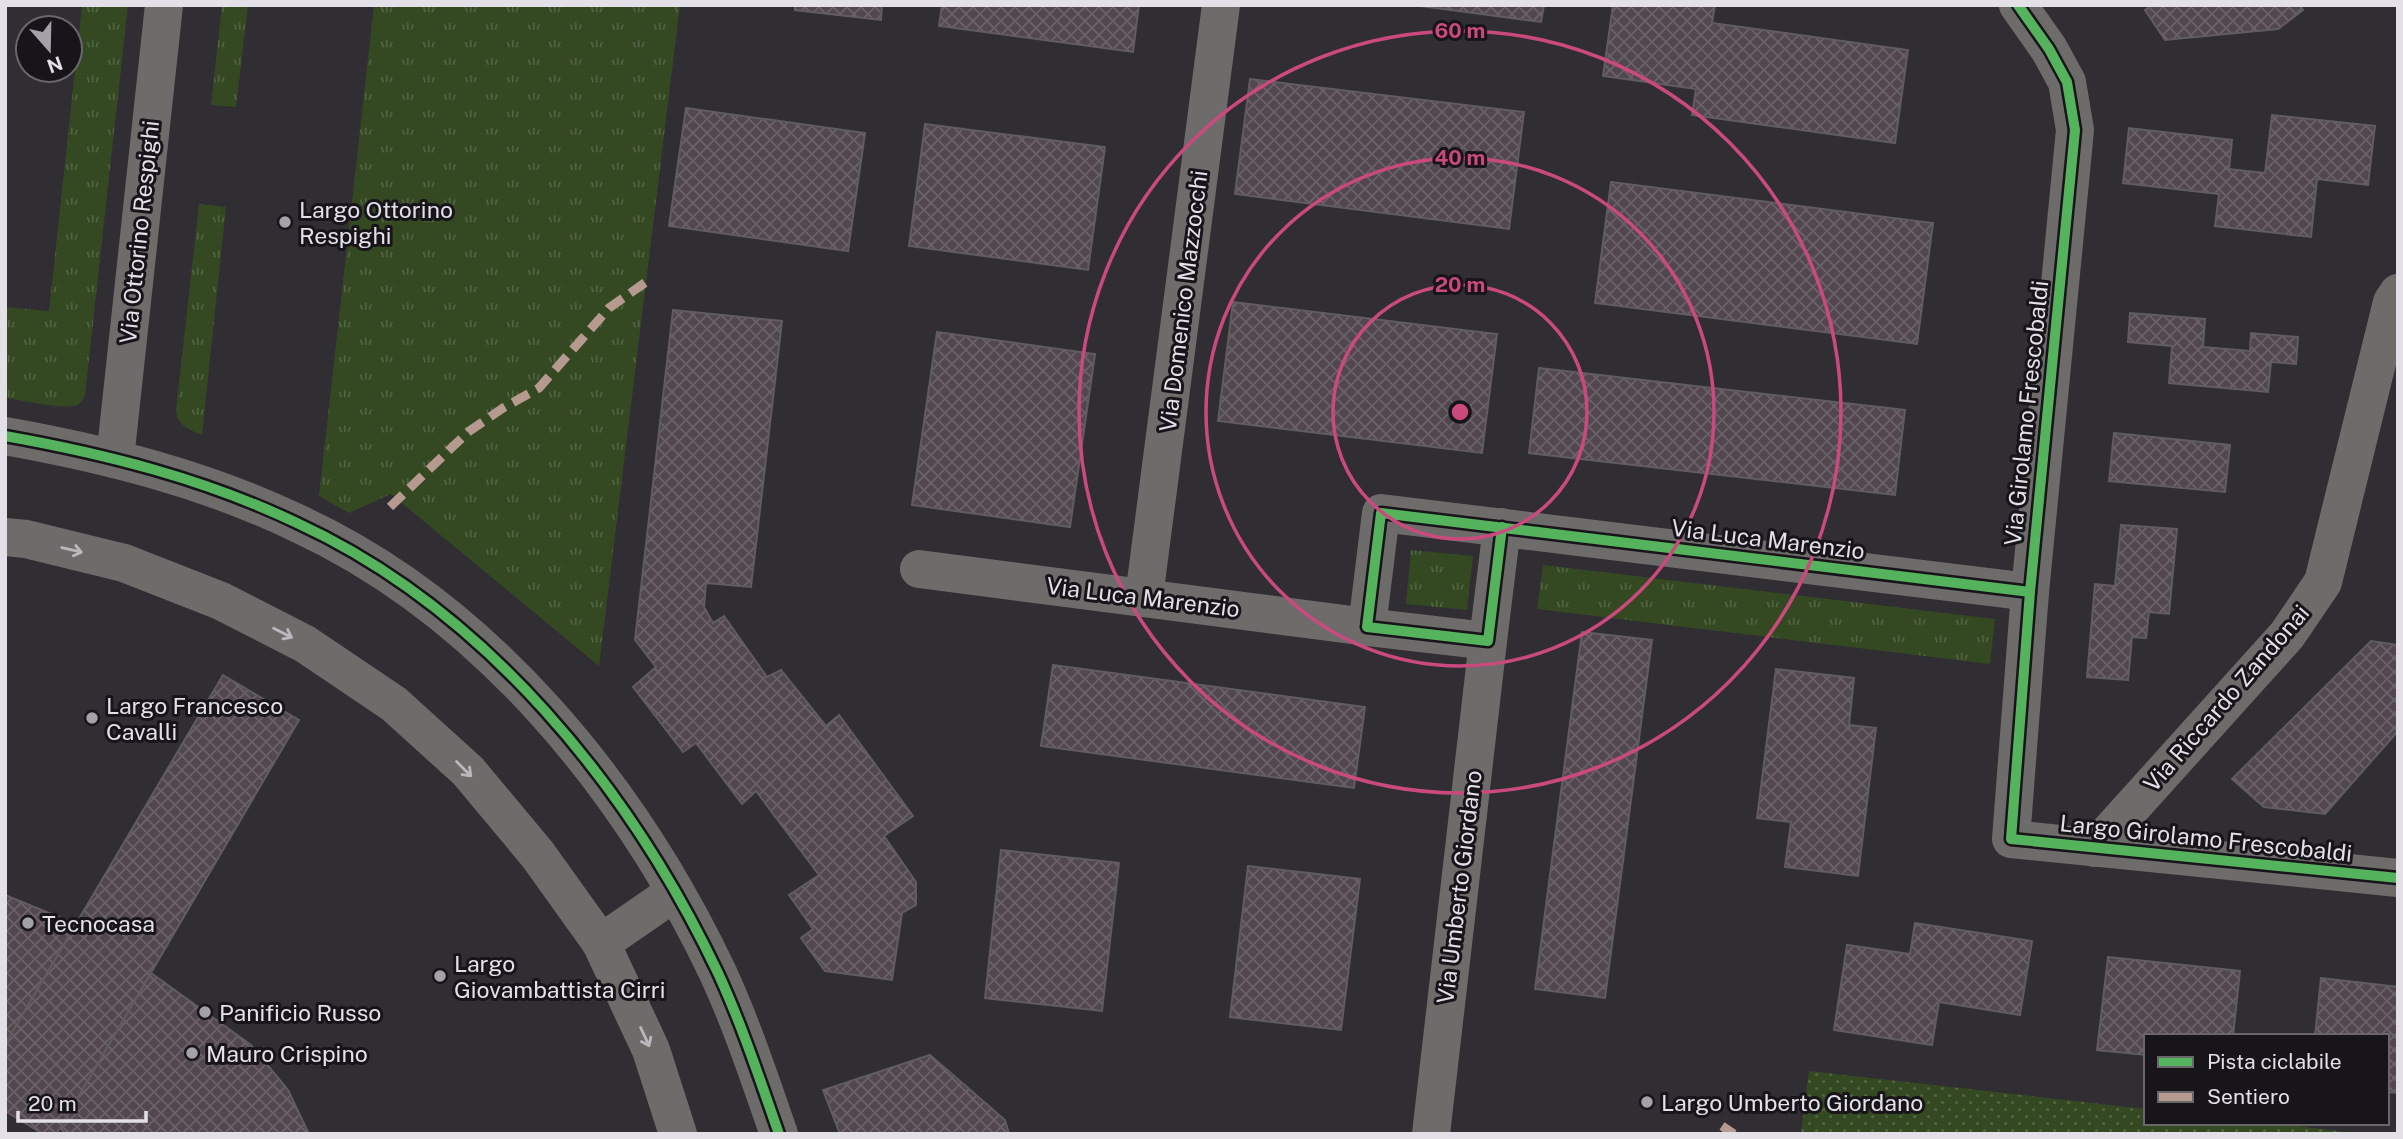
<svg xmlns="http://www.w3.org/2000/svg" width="2403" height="1139" font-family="'Public Sans',sans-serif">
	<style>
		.grass { fill: url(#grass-tufts) }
		.park { fill: url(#park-dots) }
		.building { fill: url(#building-cross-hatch); stroke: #605c60; stroke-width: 2 }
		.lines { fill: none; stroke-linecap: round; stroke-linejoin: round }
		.minor { stroke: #6e6c6b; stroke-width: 38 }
		.quiet { stroke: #b69a8f; stroke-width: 9; stroke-dasharray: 18 9; stroke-linecap: butt }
		.cycleway-casing { stroke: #17141a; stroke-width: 15 }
		.cycleway { stroke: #56b35d; stroke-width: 10 }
		.oneway { stroke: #bbb7bc }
		.ring { fill: none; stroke: #ca4a7e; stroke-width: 3.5 }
		.poi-dot { fill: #a5a1a9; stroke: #17141a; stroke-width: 2.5 }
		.labels { text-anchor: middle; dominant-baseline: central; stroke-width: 6; stroke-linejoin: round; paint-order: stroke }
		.poi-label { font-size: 23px; fill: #e4e0e8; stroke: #17141a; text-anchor: start }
		.street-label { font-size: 23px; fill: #e4e0e8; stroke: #17141a }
		.centre { fill: #ca4a7e; stroke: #17141a; stroke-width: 3.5 }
		.ring-label { font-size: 21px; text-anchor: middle; font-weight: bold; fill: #ca4a7e; stroke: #17141a; stroke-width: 6; stroke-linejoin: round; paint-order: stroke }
	</style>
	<defs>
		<pattern id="grass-tufts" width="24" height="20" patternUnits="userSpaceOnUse" patternTransform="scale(1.75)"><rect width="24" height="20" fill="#344922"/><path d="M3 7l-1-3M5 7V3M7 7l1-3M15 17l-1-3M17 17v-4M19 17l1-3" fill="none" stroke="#516342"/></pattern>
		<pattern id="park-dots" width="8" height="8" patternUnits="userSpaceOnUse" patternTransform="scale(1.75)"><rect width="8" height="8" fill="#344922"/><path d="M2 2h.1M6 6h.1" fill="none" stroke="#516342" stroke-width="1.8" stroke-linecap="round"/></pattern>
		<pattern id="building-cross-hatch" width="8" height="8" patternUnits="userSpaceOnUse" patternTransform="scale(1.75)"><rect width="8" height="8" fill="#52474e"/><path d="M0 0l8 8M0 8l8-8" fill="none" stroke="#6b6168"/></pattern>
	</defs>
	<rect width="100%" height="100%" fill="#302d33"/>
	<!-- grass -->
	<g class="grass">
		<path d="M 82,5 L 128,5 L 85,395 C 82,400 80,405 74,406 C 59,409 22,400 5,398 L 5,307 L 49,311 Z"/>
		<path d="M 222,5 L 248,5 L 236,107 L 211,105 Z"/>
		<path d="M 374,5 L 680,5 L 599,666 L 391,494 L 349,513 L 319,496 Z"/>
		<path d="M 199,204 L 226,207 L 202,435 C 188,429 178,426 176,410 Z"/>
		<path d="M 1411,550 L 1473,556 L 1467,610 L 1406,604 Z"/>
		<path d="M 1543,565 L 1995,619 L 1990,664 L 1537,609 Z"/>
	</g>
	<!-- park -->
	<path class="park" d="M 1809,1071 L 2146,1109 L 2146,1123 L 2271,1123 L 2363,1134 L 1801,1134 Z"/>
	<!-- building -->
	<g class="building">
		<path d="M 795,5 L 882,5 L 881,20 L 795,10 Z"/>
		<path d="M 942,5 L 1139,5 L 1133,52 L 939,26 Z"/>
		<path d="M 1413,5 L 1544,5 L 1541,22 Z"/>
		<path d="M 1613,5 L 1715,5 L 1712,23 L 1908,50 L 1895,143 L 1692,115 L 1696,89 L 1603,76 Z"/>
		<path d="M 2152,5 L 2300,5 L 2303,10 L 2278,29 L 2165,40 L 2145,10 Z"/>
		<path d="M 1250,79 L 1524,112 L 1509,229 L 1235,194 Z"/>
		<path d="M 686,108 L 865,133 L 848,251 L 669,226 Z"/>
		<path d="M 2272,115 L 2375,126 L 2368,185 L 2317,179 L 2311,237 L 2215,226 L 2219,194 L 2123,183 L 2129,128 L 2232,140 L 2229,169 L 2265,173 Z"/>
		<path d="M 925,124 L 1105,147 L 1088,270 L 909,246 Z"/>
		<path d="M 1611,182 L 1933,223 L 1917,344 L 1595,303 Z"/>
		<path d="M 1233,302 L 1497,334 L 1482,453 L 1218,421 Z"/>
		<path d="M 673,310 L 782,321 L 751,587 L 706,583 L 704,607 L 713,623 L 724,616 L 767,677 L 781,670 L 826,726 L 839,715 L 913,816 L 884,836 L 916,882 L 916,905 L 902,913 L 892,980 L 825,971 L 801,938 L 813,929 L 789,895 L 819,875 L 756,791 L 742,804 L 696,743 L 683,752 L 633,687 L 656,667 L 635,640 Z"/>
		<path d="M 2130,313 L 2205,319 L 2203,347 L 2250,351 L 2251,333 L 2298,337 L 2296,364 L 2271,362 L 2268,392 L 2169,383 L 2172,346 L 2128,342 Z"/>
		<path d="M 937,332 L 1095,354 L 1070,527 L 912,505 Z"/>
		<path d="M 1539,368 L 1905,410 L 1895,495 L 1529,453 Z"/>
		<path d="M 2114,433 L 2230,445 L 2225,492 L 2109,481 Z"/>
		<path d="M 2121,525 L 2177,529 L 2169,614 L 2149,612 L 2146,638 L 2132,637 L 2128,680 L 2087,677 L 2095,584 L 2115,586 Z"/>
		<path d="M 1582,632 L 1652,640 L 1605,998 L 1535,989 Z"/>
		<path d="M 2371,641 L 2398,645 L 2398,731 L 2325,814 L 2264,807 L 2232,779 Z"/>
		<path d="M 1053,665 L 1365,707 L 1354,788 L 1041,746 Z"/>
		<path d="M 1776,669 L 1854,678 L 1849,725 L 1876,728 L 1858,876 L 1785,867 L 1791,822 L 1757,818 Z"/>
		<path d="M 223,675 L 299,720 L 60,1128 L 56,1134 L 43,1134 L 5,1111 L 5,1044 Z"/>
		<path d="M 1001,850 L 1119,863 L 1102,1011 L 985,998 Z"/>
		<path d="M 1248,866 L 1360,879 L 1341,1030 L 1230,1017 Z"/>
		<path d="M 5,895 L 76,924 L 5,1044 Z"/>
		<path d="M 1915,923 L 2032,941 L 2020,1015 L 1939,1002 L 1932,1045 L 1834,1030 L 1847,945 L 1910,954 Z"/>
		<path d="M 2108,957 L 2240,971 L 2233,1036 L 2146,1036 L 2146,1055 L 2097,1050 Z"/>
		<path d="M 151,973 L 251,1045 L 288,1090 L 309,1134 L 66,1134 L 60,1128 Z"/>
		<path d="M 2321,978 L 2398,987 L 2398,1093 L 2387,1092 L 2387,1036 L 2315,1036 Z"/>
		<path d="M 930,1055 L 1005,1120 L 1009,1134 L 840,1134 L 823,1090 Z"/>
	</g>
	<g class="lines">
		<!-- minor -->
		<g class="minor">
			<path d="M 2018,5 L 2049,49 L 2067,82 L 2075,130 L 2030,592 L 2011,839 L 2398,878"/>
			<path d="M 5,436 C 106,454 205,479 297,523 C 486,610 630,788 718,973 C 742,1025 760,1080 779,1134"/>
			<path d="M 115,459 L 164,5"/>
			<path d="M 1502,527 L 1488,641 L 1367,627 L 1381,513 L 2030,592"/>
			<path d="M 5,537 L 26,539 L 124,563 L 221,601 L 305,644 L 394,704 L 468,771 L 538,855 L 601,943 L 651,1050 L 678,1134"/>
			<path d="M 919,569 L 1367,627"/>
			<path d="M 1144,597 L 1221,5"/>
			<path d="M 2095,848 L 2287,635 L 2323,582 L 2392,302 L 2398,293"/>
			<path d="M 601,943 L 675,892"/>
			<path d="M 1431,1134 L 1488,641"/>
		</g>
		<!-- quiet -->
		<g class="quiet">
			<path d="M 390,507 L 468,432 L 503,408 L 539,388 L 609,308 L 646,282"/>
			<path d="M 1722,1126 L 1734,1134"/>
		</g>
		<defs>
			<g id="cycleway">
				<path d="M 2018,5 L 2049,49 L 2067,82 L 2075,130 L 2030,592 L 2011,839 L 2398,878"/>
				<path d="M 5,436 C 106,454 205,479 297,523 C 486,610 630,788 718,973 C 742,1025 760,1080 779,1134"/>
				<path d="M 1502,527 L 1488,641 L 1367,627 L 1381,513 L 2030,592"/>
			</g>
		</defs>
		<!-- cycleway casing -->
		<use href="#cycleway" class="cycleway-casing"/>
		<!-- cycleway -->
		<use href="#cycleway" class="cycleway"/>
	</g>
	<!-- one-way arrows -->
	<defs><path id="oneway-shaft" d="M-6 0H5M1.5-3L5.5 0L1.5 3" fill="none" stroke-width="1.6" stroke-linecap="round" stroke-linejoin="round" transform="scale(1.75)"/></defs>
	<g class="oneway">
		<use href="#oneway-shaft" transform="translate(72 550) rotate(13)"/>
		<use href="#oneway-shaft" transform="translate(283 633) rotate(27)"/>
		<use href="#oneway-shaft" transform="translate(464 769) rotate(45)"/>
		<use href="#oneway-shaft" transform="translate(645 1037) rotate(65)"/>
	</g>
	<!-- distance rings -->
	<g class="ring">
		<circle cx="1460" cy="412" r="127"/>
		<circle cx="1460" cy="412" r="254"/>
		<circle cx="1460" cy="412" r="381"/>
	</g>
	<!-- markers -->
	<g class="poi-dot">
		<circle cx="285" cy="222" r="7"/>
		<circle cx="92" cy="718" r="7"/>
		<circle cx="28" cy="923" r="7"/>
		<circle cx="440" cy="976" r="7"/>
		<circle cx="205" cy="1012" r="7"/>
		<circle cx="192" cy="1053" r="7"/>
		<circle cx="1647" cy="1102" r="7"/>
	</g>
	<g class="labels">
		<!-- poi labels -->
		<g class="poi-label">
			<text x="299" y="209">Largo Ottorino<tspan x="299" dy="26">Respighi</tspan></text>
			<text x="106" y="705">Largo Francesco<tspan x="106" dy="26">Cavalli</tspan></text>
			<text x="42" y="923">Tecnocasa</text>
			<text x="454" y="963">Largo<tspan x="454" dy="26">Giovambattista Cirri</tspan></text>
			<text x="219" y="1012">Panificio Russo</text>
			<text x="206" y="1053">Mauro Crispino</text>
			<text x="1661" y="1102">Largo Umberto Giordano</text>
		</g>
		<!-- street labels -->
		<g class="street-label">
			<text transform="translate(139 232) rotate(-84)">Via Ottorino Respighi</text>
			<text transform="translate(1183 301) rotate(-83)">Via Domenico Mazzocchi</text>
			<text transform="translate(2026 413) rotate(-84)">Via Girolamo Frescobaldi</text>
			<text transform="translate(1768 539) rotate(7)">Via Luca Marenzio</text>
			<text transform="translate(1143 597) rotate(7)">Via Luca Marenzio</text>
			<text transform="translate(2226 698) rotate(-49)">Via Riccardo Zandonai</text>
			<text transform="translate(2206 838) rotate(6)">Largo Girolamo Frescobaldi</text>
			<text transform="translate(1459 887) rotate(-83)">Via Umberto Giordano</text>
		</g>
	</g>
	<circle cx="1460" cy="412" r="10" class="centre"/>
	<g class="ring-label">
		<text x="1460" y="38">60 m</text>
		<text x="1460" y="165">40 m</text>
		<text x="1460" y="292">20 m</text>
	</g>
	<!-- border -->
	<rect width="2403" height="1139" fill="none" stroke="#e4e0e8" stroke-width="14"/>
	<!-- legend -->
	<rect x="2144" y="1034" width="245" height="91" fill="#17141a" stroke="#69666c" stroke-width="2"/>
	<rect x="2158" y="1057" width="35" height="10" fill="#56b35d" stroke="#69666c" stroke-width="2"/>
	<text x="2207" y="1069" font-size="21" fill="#e4e0e8">Pista ciclabile</text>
	<rect x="2158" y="1092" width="35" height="10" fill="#b69a8f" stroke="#69666c" stroke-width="2"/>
	<text x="2207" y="1104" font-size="21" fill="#e4e0e8">Sentiero</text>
	<!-- north arrow -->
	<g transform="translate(49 49) rotate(160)"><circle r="33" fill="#17141a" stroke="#69666c" stroke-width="2"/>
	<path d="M0-5L12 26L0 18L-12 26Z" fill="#a5a1a9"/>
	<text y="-10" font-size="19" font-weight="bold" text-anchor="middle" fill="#e4e0e8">N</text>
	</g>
	<!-- scale -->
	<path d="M18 1111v10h128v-10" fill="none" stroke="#e4e0e8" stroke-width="3.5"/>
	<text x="28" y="1111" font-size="21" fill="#e4e0e8" stroke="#17141a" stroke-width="5" paint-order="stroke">20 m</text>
</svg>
